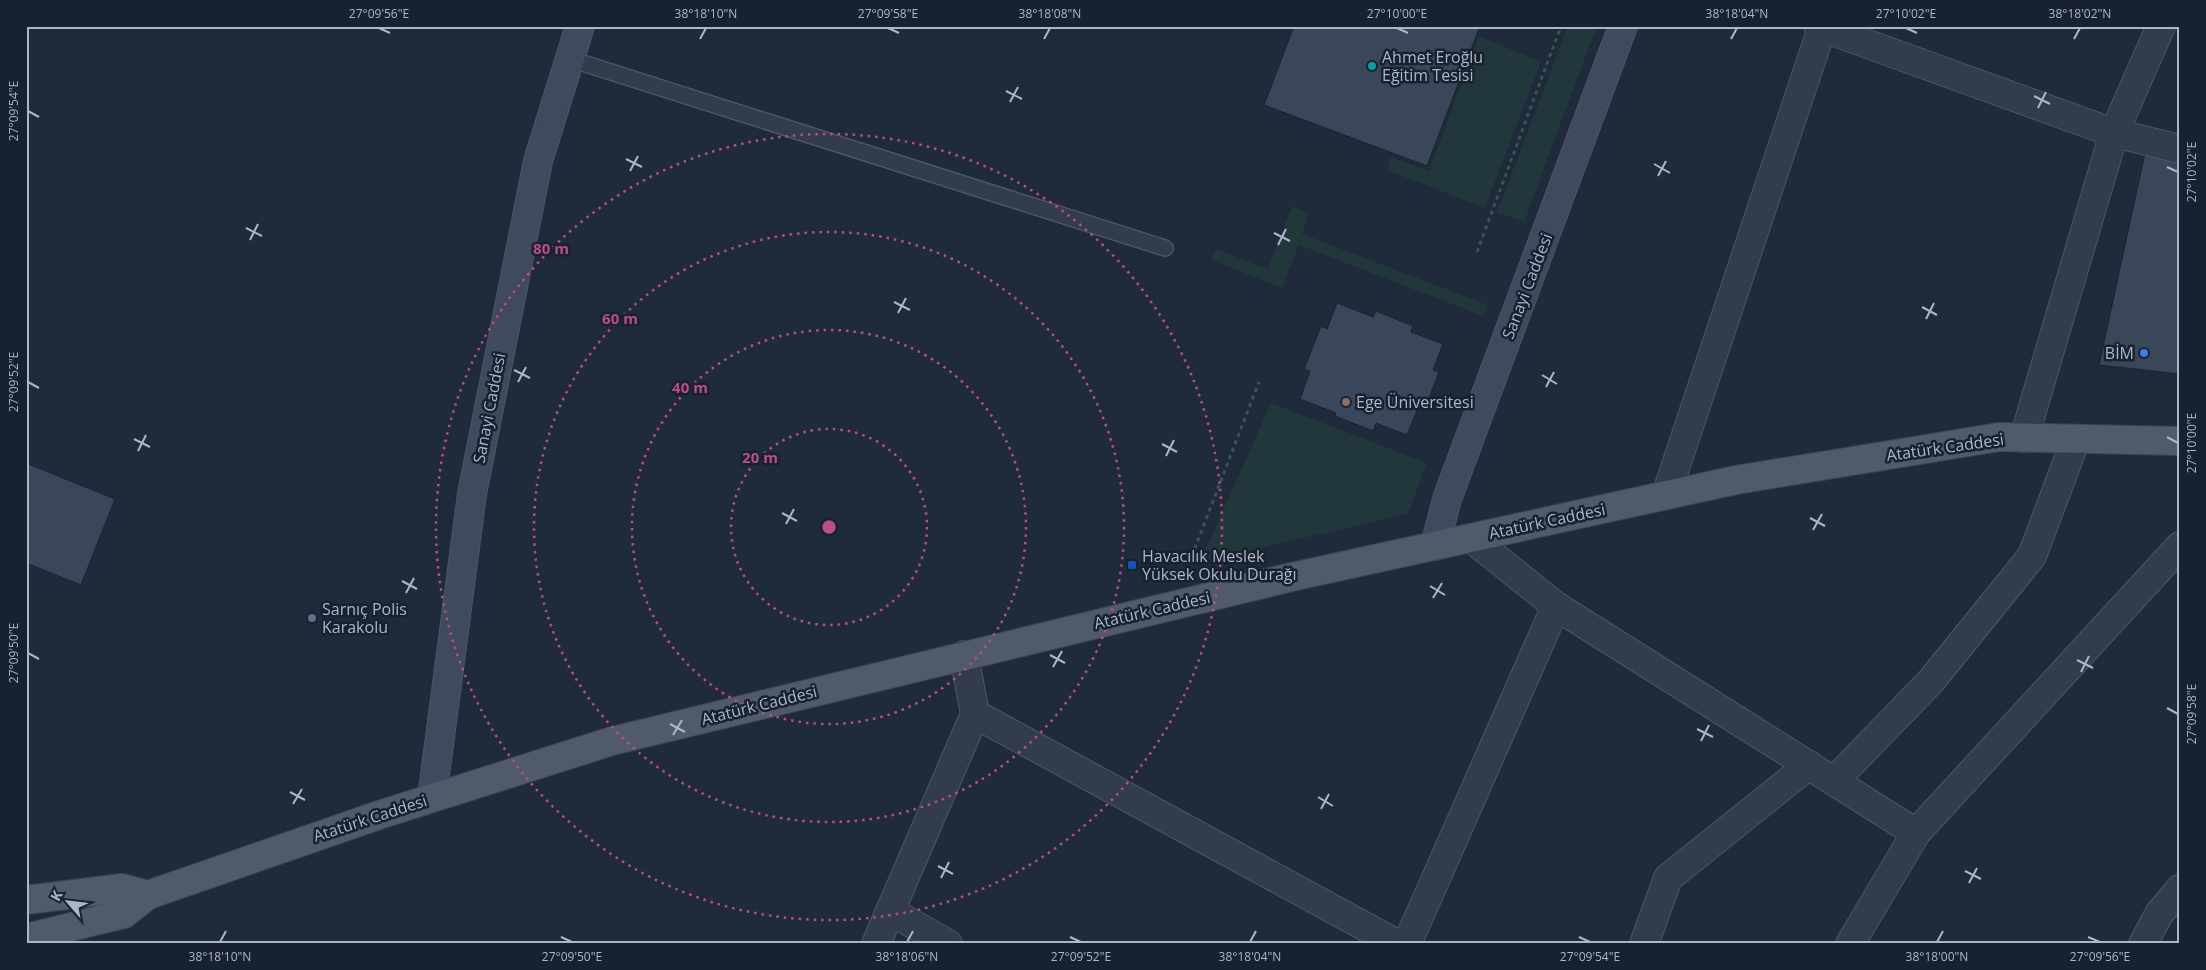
<svg xmlns="http://www.w3.org/2000/svg" width="2206" height="970" font-family="'Open Sans',sans-serif">
	<style>
		.green { fill: #21373b }
		.building { fill: #3a465a; stroke: #1a2331 }
		.lines { fill: none; stroke-linecap: round; stroke-linejoin: round }
		.lane-casing { stroke: #4d5665; stroke-width: 18 }
		.street-casing { stroke: #4d5665; stroke-width: 30 }
		.secondary-casing { stroke: #4d5665; stroke-width: 30 }
		.primary-casing { stroke: #3c4554; stroke-width: 30 }
		.path { stroke: #3b5355; stroke-width: 3; stroke-dasharray: 4 4; stroke-linecap: butt }
		.lane { stroke: #323c4a; stroke-width: 15 }
		.street { stroke: #323c4a; stroke-width: 28 }
		.secondary { stroke: #404a5e; stroke-width: 28 }
		.primary { stroke: #505a6b; stroke-width: 28 }
		.ticks { fill: none; stroke: #adb6c7; stroke-width: 2 }
		.ring { fill: none; stroke: #bb4f81; stroke-width: 2.5; stroke-dasharray: 2.5 5 }
		.culture-dot { fill: #0f9aa8; stroke: #18212f; stroke-width: 2 }
		.shop-dot { fill: #3f7fe0; stroke: #18212f; stroke-width: 2 }
		.education-dot { fill: #8d6e63; stroke: #18212f; stroke-width: 2 }
		.transit-dot { fill: #1a4fb4; stroke: #18212f; stroke-width: 2 }
		.service-dot { fill: #5c6f8a; stroke: #18212f; stroke-width: 2 }
		.labels { text-anchor: middle; dominant-baseline: central; stroke-width: 5; stroke-linejoin: round; paint-order: stroke }
		.poi-label { font-size: 16px; fill: #adb6c7; stroke: #18212f; text-anchor: start }
		.street-label { font-size: 16px; fill: #adb6c7; stroke: #18212f }
		.centre { fill: #bb4f81; stroke: #18212f; stroke-width: 2.5 }
		.ring-label { font-size: 15px; text-anchor: middle; font-weight: bold; fill: #bb4f81; stroke: #18212f; stroke-width: 5; stroke-linejoin: round; paint-order: stroke }
		.neatline { fill: none; stroke: #adb6c7; stroke-width: 2 }
		.ticks-label { font-size: 12px; text-anchor: middle; fill: #adb6c7 }
	</style>
	<rect width="100%" height="100%" fill="#1f2a3a"/>
	<!-- green -->
	<g class="green">
		<path d="M 1568,26 L 1597,26 L 1524,222 L 1497,212 Z"/>
		<path d="M 1479,36 L 1541,62 L 1485,208 L 1387,170 L 1391,157 L 1429,171 Z"/>
		<path d="M 1292,206 L 1309,213 L 1302,234 L 1488,305 L 1483,316 L 1299,245 L 1282,288 L 1211,260 L 1216,249 L 1268,269 Z"/>
		<path d="M 1271,403 L 1427,463 L 1408,514 L 1200,562 Z"/>
	</g>
	<!-- building -->
	<g class="building">
		<path d="M 1294,26 L 1480,26 L 1427,166 L 1264,105 Z"/>
		<path d="M 2145,153 L 2180,162 L 2180,374 L 2099,365 Z"/>
		<path d="M 1337,303 L 1373,317 L 1376,311 L 1413,326 L 1411,332 L 1443,344 L 1433,370 L 1439,372 L 1424,411 L 1418,408 L 1407,435 L 1376,423 L 1373,431 L 1335,416 L 1336,413 L 1300,399 L 1310,371 L 1304,369 L 1321,326 L 1327,329 Z"/>
		<path d="M 26,463 L 115,499 L 81,585 L 26,563 Z"/>
	</g>
	<g class="lines">
		<defs>
			<path id="lane" d="M 570,59 L 1165,248"/>
			<g id="street">
				<path d="M 1818,26 L 2114,133 L 2180,149"/>
				<path d="M 2024,438 L 2114,133 L 2161,26"/>
				<path d="M 1666,495 L 1822,28"/>
				<path d="M 1471,538 L 1556,606 L 1916,833"/>
				<path d="M 975,714 L 1397,944"/>
				<path d="M 1834,781 L 1931,681 L 2032,556 L 2076,439"/>
				<path d="M 890,911 L 948,944"/>
				<path d="M 876,944 L 975,714 L 964,655"/>
				<path d="M 1407,944 L 1556,606"/>
				<path d="M 1644,944 L 1668,878 L 1809,765"/>
				<path d="M 1850,944 L 1916,833 L 2180,546"/>
				<path d="M 2143,944 L 2159,914 L 2180,889"/>
			</g>
			<g id="secondary">
				<path d="M 1435,546 L 1447,499 L 1623,26"/>
				<path d="M 432,798 L 472,494 L 538,161 L 580,26"/>
			</g>
			<g id="primary">
				<path d="M 26,900 L 122,888 L 148,895"/>
				<path d="M 26,938 L 124,914 L 148,895 L 379,815 L 612,741 L 1296,576 L 1736,480 L 1999,437 L 2180,441"/>
			</g>
		</defs>
		<!-- lane casing -->
		<use href="#lane" class="lane-casing"/>
		<!-- street casing -->
		<use href="#street" class="street-casing"/>
		<!-- secondary casing -->
		<use href="#secondary" class="secondary-casing"/>
		<!-- primary casing -->
		<use href="#primary" class="primary-casing"/>
		<!-- path -->
		<g class="path">
			<path d="M 1477,252 L 1561,26"/>
			<path d="M 1186,571 L 1259,382"/>
		</g>
		<!-- lane -->
		<use href="#lane" class="lane"/>
		<!-- street -->
		<use href="#street" class="street"/>
		<!-- secondary -->
		<use href="#secondary" class="secondary"/>
		<!-- primary -->
		<use href="#primary" class="primary"/>
	</g>
	<!-- ticks -->
	<path class="ticks" d="M 379,28 L 390,33M 888,28 L 899,33M 1397,28 L 1408,33M 1906,28 L 1917,33M 700,39 L 706,28M 1044,39 L 1050,28M 1731,39 L 1737,28M 2074,39 L 2080,28M 1006,91 L 1022,99M 2034,96 L 2050,104M 1010,102 L 1018,87M 2038,108 L 2046,92M 28,111 L 39,117M 626,159 L 642,167M 1654,164 L 1670,173M 2167,167 L 2178,172M 630,171 L 638,156M 1658,176 L 1666,161M 246,228 L 262,236M 1274,233 L 1290,241M 250,240 L 258,224M 1278,245 L 1286,229M 894,302 L 910,310M 1922,307 L 1937,315M 898,313 L 906,298M 1926,319 L 1934,303M 514,370 L 530,378M 1542,375 L 1557,384M 28,382 L 39,388M 518,382 L 526,367M 1546,387 L 1554,372M 2167,437 L 2178,443M 134,439 L 150,447M 1162,444 L 1177,452M 138,451 L 146,435M 1166,456 L 1174,440M 782,513 L 797,521M 1810,518 L 1825,526M 786,524 L 794,509M 1813,530 L 1822,514M 402,581 L 417,589M 1430,586 L 1445,595M 406,593 L 414,578M 1433,598 L 1442,583M 28,653 L 39,659M 1050,655 L 1065,663M 2077,660 L 2093,668M 1053,667 L 1062,651M 2081,672 L 2089,656M 2167,708 L 2178,714M 670,724 L 685,732M 1697,729 L 1713,737M 673,735 L 682,720M 1701,741 L 1709,725M 290,792 L 305,800M 1318,797 L 1333,806M 293,804 L 302,789M 1321,809 L 1329,794M 938,866 L 953,874M 1965,871 L 1981,879M 941,878 L 949,862M 1969,883 L 1977,868M 561,937 L 572,942M 1070,937 L 1081,942M 1579,937 L 1590,942M 2088,937 L 2100,942M 220,942 L 226,931M 907,942 L 913,931M 1250,942 L 1256,931M 1937,942 L 1943,931"/>
	<!-- distance rings -->
	<g class="ring">
		<circle cx="829" cy="527" r="98"/>
		<circle cx="829" cy="527" r="197"/>
		<circle cx="829" cy="527" r="295"/>
		<circle cx="829" cy="527" r="393"/>
	</g>
	<!-- markers -->
	<circle class="culture-dot" cx="1372" cy="66" r="5"/>
	<circle class="shop-dot" cx="2144" cy="353" r="5"/>
	<circle class="education-dot" cx="1346" cy="402" r="5"/>
	<rect class="transit-dot" x="1127" y="560" width="10" height="10" rx="2.5"/>
	<circle class="service-dot" cx="312" cy="618" r="5"/>
	<g class="labels">
		<!-- poi labels -->
		<g class="poi-label">
			<text x="1382" y="57">Ahmet Eroğlu<tspan x="1382" dy="18">Eğitim Tesisi</tspan></text>
			<text x="2134" y="353" text-anchor="end">BİM</text>
			<text x="1356" y="402">Ege Üniversitesi</text>
			<text x="1142" y="556">Havacılık Meslek<tspan x="1142" dy="18">Yüksek Okulu Durağı</tspan></text>
			<text x="322" y="609">Sarnıç Polis<tspan x="322" dy="18">Karakolu</tspan></text>
		</g>
		<!-- street labels -->
		<g class="street-label">
			<text transform="translate(1527 286) rotate(-69)">Sanayi Caddesi</text>
			<text transform="translate(489 408) rotate(-79)">Sanayi Caddesi</text>
			<text transform="translate(1945 447) rotate(-8)">Atatürk Caddesi</text>
			<text transform="translate(1547 521) rotate(-12)">Atatürk Caddesi</text>
			<text transform="translate(1152 610) rotate(-13)">Atatürk Caddesi</text>
			<text transform="translate(759 705) rotate(-14)">Atatürk Caddesi</text>
			<text transform="translate(370 818) rotate(-18)">Atatürk Caddesi</text>
		</g>
	</g>
	<circle cx="829" cy="527" r="8" class="centre"/>
	<g class="ring-label">
		<text x="551" y="254">80 m</text>
		<text x="620" y="324">60 m</text>
		<text x="690" y="393">40 m</text>
		<text x="760" y="463">20 m</text>
	</g>
	<!-- border -->
	<rect width="2206" height="970" fill="none" stroke="#18212f" stroke-width="55"/>
	<!-- north arrow -->
	<g transform="translate(68 902) rotate(298)" stroke="#18212f" stroke-width="4" paint-order="stroke">
	<path d="M0-4L9 19L0 12L-9 19Z" fill="#adb6c7"/>
	<text y="-8" font-size="14" font-weight="bold" text-anchor="middle" fill="#adb6c7">K</text>
	</g>
	<rect x="28" y="28" width="2150" height="914" class="neatline"/>
	<g class="ticks-label">
		<text x="379" y="18">27°09'56"E</text>
		<text x="706" y="18">38°18'10"N</text>
		<text x="888" y="18">27°09'58"E</text>
		<text x="1050" y="18">38°18'08"N</text>
		<text x="1397" y="18">27°10'00"E</text>
		<text x="1737" y="18">38°18'04"N</text>
		<text x="1906" y="18">27°10'02"E</text>
		<text x="2080" y="18">38°18'02"N</text>
		<text transform="translate(14 111) rotate(-90)" y="4">27°09'54"E</text>
		<text transform="translate(2192 172) rotate(-90)" y="4">27°10'02"E</text>
		<text transform="translate(14 382) rotate(-90)" y="4">27°09'52"E</text>
		<text transform="translate(2192 443) rotate(-90)" y="4">27°10'00"E</text>
		<text transform="translate(14 653) rotate(-90)" y="4">27°09'50"E</text>
		<text transform="translate(2192 714) rotate(-90)" y="4">27°09'58"E</text>
		<text x="220" y="961">38°18'10"N</text>
		<text x="572" y="961">27°09'50"E</text>
		<text x="907" y="961">38°18'06"N</text>
		<text x="1081" y="961">27°09'52"E</text>
		<text x="1250" y="961">38°18'04"N</text>
		<text x="1590" y="961">27°09'54"E</text>
		<text x="1937" y="961">38°18'00"N</text>
		<text x="2100" y="961">27°09'56"E</text>
	</g>
</svg>
